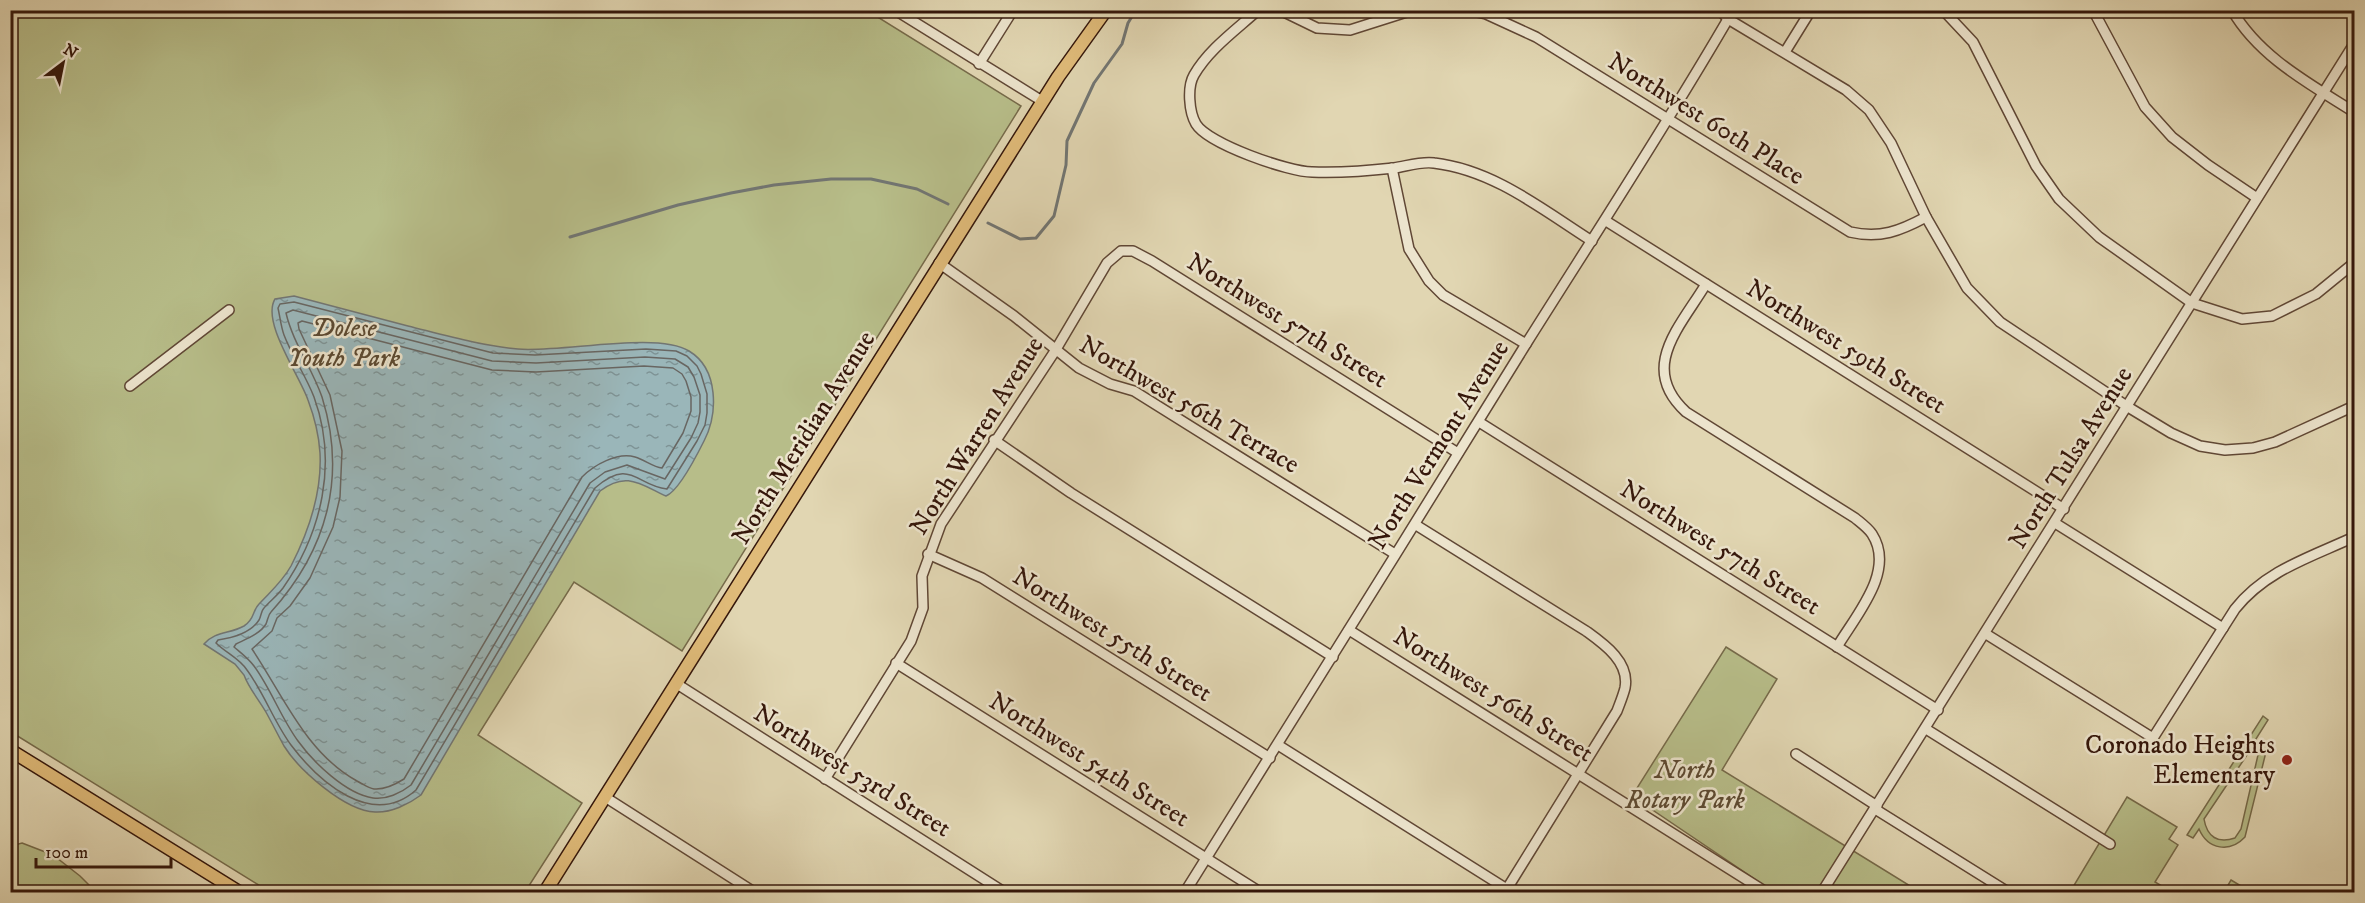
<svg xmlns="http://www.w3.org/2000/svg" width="2365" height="903" font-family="'IM FELL DW Pica',serif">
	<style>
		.green { fill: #b7bd89; stroke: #766a4a; stroke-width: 1.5; fill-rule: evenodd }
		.water { fill: url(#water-ripples); stroke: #727673; stroke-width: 1.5 }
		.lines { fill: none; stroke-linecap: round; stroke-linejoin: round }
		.shore { stroke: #686662; stroke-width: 1.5 }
		.stream { stroke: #727673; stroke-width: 3 }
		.minor-casing { stroke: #604735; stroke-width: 12 }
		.major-casing { stroke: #35170b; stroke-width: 15 }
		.minor { stroke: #ece4cd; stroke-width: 9 }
		.major { stroke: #e0bb79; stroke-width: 12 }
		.poi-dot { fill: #8f2418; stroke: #ece4cd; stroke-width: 2 }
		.labels { text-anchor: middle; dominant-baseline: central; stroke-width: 5; stroke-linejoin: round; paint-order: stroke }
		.street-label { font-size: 26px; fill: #35170b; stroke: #ece4cd }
		.park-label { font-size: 26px; font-style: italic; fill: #5c4931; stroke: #ece4cd }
		.poi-label { font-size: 26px; fill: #35170b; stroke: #ece4cd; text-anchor: end }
	</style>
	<defs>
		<pattern id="water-ripples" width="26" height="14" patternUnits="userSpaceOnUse" patternTransform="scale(1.5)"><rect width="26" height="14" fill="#9ab6b9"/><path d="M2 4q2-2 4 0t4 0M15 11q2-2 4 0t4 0" fill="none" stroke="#7e9395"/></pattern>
	</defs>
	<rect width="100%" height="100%" fill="#e1d6b2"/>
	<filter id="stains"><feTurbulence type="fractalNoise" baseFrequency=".00333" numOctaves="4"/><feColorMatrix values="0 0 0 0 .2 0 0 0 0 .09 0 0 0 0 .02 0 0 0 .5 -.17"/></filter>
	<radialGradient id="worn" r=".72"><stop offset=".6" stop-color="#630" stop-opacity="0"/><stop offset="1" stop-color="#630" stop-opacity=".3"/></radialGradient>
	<!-- green -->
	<g class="green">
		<path d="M 10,11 L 868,11 L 1021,106 L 682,651 L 574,582 L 478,735 L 582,803 L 525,892 L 270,892 L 11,732 Z"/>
		<path d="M 1726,647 L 1777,679 L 1722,770 L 1920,892 L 1774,892 L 1632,796 Z"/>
		<path d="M 2263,716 L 2268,720 L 2254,742 L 2263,748 L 2265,756 L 2245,837 C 2230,853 2208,850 2199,829 L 2193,838 L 2187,835 ZM 2251,749 L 2256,750 L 2258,755 L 2241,829 L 2235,838 C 2218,844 2207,837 2204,819 Z"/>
		<path d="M 2127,797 L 2177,827 L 2169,839 L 2178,845 L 2155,882 L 2172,892 L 2070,892 Z"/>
		<path d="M 22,843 L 53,855 L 80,876 L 96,892 L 11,892 L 11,846 Z"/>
		<path d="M 2231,880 L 2251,892 L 2224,892 Z"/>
	</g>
	<!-- water -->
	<path class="water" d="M 294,296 C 332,306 370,316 408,326 C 444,335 482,346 518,349 C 560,353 657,331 689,351 C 719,369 718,414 704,441 C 697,455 679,491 666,496 C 640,484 626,471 600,491 L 421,795 C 409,804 391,813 375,812 C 345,811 299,770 284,746 C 278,735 273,725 267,714 C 260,701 249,689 244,675 L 235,664 L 204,644 C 215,631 230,634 244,626 C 255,619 252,611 259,604 C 271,591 282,582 291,566 C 309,531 322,492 320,453 C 319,436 314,416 308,400 C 300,376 261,322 275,299 Z"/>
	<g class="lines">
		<!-- shore -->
		<g class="shore">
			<path d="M 294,302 L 493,353 L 535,355 L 646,349 L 676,351 L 687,356 L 697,366 L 701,374 L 707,394 L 707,413 L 705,425 L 697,441 L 667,489 C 636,486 631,457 595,488 L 416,790 C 372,829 319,782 291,745 C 274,722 264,693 247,670 C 239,658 226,653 216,643 L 218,640 C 232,638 251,633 259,620 C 261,617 261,611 264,608 C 270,601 277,596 283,588 C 322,532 338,463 314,397 C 306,376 292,356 284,335 C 281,327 280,317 278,308 L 280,304 Z"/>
			<path d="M 293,310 L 492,361 L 536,363 L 645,357 L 675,359 L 688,367 L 694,377 L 700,395 L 700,412 L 698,423 L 691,438 L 665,479 L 627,465 L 605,472 L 590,483 L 411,785 C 401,793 386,800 373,798 C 346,794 313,762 298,741 C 281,718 271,689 254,666 C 248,658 241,653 234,647 L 236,644 C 246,639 260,634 266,624 C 268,619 268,615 271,612 C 327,550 347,477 322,397 C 312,368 293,343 286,313 Z"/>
			<path d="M 302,321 L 492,370 L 536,372 L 644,366 L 673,368 L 682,374 L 686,381 L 691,397 L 691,411 L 683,433 L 662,468 C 653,467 645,460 635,457 C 617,452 594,465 582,477 L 404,779 C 396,784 385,790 374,789 C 368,788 363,784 357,781 C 306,753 283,695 252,649 L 272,631 L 277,618 L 290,606 L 310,578 L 333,527 L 340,497 L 342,451 L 330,395 L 299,329 L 298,323 Z"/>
		</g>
		<!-- stream -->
		<g class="stream">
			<path d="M 988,223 L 1020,239 L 1036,238 L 1054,216 L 1066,165 L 1067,141 L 1094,83 L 1122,44 L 1128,23 L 1136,10"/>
			<path d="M 570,237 L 678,205 L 731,193 L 774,185 L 831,179 L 871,179 L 917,189 L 948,204"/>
		</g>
		<defs>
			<g id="minor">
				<path d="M 895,10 L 1042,101"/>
				<path d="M 1258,10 C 1236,30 1209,49 1194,75 C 1187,87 1189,112 1196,124 C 1208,144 1289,172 1312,172 C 1339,173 1367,171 1394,168 C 1407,166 1422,161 1434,163 C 1494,170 1543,210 1592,241"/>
				<path d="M 1280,10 L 1317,28 L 1350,30 L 1413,10"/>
				<path d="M 1467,10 L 1486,14 L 1536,37 L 1850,232 C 1880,239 1900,231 1926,217"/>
				<path d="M 1720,10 L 1728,19 L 1846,90 L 1869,110 L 1891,143 L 1926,217 L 1967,288 L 2000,322 L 2128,407 L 2171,433 L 2200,446 L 2225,450 L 2253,448 L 2275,442 L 2354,406"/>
				<path d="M 1943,10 L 1973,42 L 2036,166 L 2059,199 L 2099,237 L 2192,303 L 2242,319 L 2272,316 L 2316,294 L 2354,263"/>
				<path d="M 2093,10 L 2145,107 L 2172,137 L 2208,165 L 2257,198"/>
				<path d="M 2232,10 C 2259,57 2310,84 2354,112"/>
				<path d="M 1785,52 L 1811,10"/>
				<path d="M 979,64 L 1013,10"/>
				<path d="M 1392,168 L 1409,249 L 1429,281 L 1443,295 L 1526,344"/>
				<path d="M 1606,221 L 2064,509"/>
				<path d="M 939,263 L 1014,316 L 1079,368 L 1110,384 L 1134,391 L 1395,554"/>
				<path d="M 1706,284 C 1680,327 1638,368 1686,412 L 1855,518 C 1861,523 1868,528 1872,534 C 1896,571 1856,615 1837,647"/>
				<path d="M 130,386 L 229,310"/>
				<path d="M 1479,422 L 1938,710"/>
				<path d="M 994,440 L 1071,493 L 1333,657"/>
				<path d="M 2055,523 L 2223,628"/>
				<path d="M 1416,525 L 1586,631 C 1604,644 1630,662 1625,688 C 1623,696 1620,703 1617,711 L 1505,892"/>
				<path d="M 928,554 L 982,578 L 1270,758"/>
				<path d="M 1349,630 L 1766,892"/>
				<path d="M 1986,634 L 2153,738 L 2235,609 C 2266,570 2311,557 2354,537"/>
				<path d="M 896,663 L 1260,892"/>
				<path d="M 677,684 L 1004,892"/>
				<path d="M 1926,729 L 2110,844"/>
				<path d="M 1278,745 L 1510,891"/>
				<path d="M 1796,754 L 1877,806"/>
				<path d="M 825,779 L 911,641 L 923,608 L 922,576 L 941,524 L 1055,351 L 1107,263 L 1121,251 L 1133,251 L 1152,261 L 1458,453"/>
				<path d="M 605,797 L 754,892"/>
				<path d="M 1875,809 L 2008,892"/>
				<path d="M 1185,892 C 1299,710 1413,527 1526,344 C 1594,236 1664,129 1728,19"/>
				<path d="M 1822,892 L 2354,44"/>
			</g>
			<g id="major">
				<path d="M 10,750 L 239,892"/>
				<path d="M 545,892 L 1058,77 L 1106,10"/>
			</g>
		</defs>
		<!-- minor casing -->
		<use href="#minor" class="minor-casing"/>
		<!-- major casing -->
		<use href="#major" class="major-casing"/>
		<!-- minor -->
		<use href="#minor" class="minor"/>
		<!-- major -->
		<use href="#major" class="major"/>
	</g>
	<!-- markers -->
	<circle class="poi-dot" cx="2287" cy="760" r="6"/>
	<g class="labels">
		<!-- street labels -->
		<g class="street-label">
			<text transform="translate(1706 119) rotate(32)">Northwest 60th Place</text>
			<text transform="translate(1287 321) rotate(32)">Northwest 57th Street</text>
			<text transform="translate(1846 347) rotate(32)">Northwest 59th Street</text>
			<text transform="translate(1189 405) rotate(30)">Northwest 56th Terrace</text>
			<text transform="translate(977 436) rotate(-58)">North Warren Avenue</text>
			<text transform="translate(804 438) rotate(-58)">North Meridian Avenue</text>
			<text transform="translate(1439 445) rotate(-58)">North Vermont Avenue</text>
			<text transform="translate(2071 458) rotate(-58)">North Tulsa Avenue</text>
			<text transform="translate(1720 548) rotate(32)">Northwest 57th Street</text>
			<text transform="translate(1112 635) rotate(32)">Northwest 55th Street</text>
			<text transform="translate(1493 695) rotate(32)">Northwest 56th Street</text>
			<text transform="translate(1089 760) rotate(32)">Northwest 54th Street</text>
			<text transform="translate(852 771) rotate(32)">Northwest 53rd Street</text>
		</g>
		<!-- park labels -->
		<g class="park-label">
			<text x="344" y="328">Dolese<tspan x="344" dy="30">Youth Park</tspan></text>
			<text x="1685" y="770">North<tspan x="1685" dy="30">Rotary Park</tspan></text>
		</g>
		<!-- poi labels -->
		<g class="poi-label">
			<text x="2275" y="745">Coronado Heights<tspan x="2275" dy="30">Elementary</tspan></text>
		</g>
	</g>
	<!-- margin -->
	<rect width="2365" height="903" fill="none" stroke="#e1d6b2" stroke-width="36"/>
	<rect x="12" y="12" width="2341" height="879" fill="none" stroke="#35170b" stroke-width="3"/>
	<rect x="18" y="18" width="2329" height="867" fill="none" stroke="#35170b" stroke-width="1.5"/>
	<!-- north arrow -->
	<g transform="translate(63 63) rotate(32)" stroke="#ece4cd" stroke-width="4.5" paint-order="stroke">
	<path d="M0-4.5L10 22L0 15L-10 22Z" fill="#35170b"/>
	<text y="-9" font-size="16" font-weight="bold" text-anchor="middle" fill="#35170b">N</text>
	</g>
	<!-- scale -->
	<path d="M36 858v9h135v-9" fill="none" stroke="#35170b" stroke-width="3"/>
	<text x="45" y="858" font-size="18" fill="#35170b" stroke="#ece4cd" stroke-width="4.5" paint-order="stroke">100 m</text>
	<rect width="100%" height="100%" filter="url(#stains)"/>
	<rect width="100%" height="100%" fill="url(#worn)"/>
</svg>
